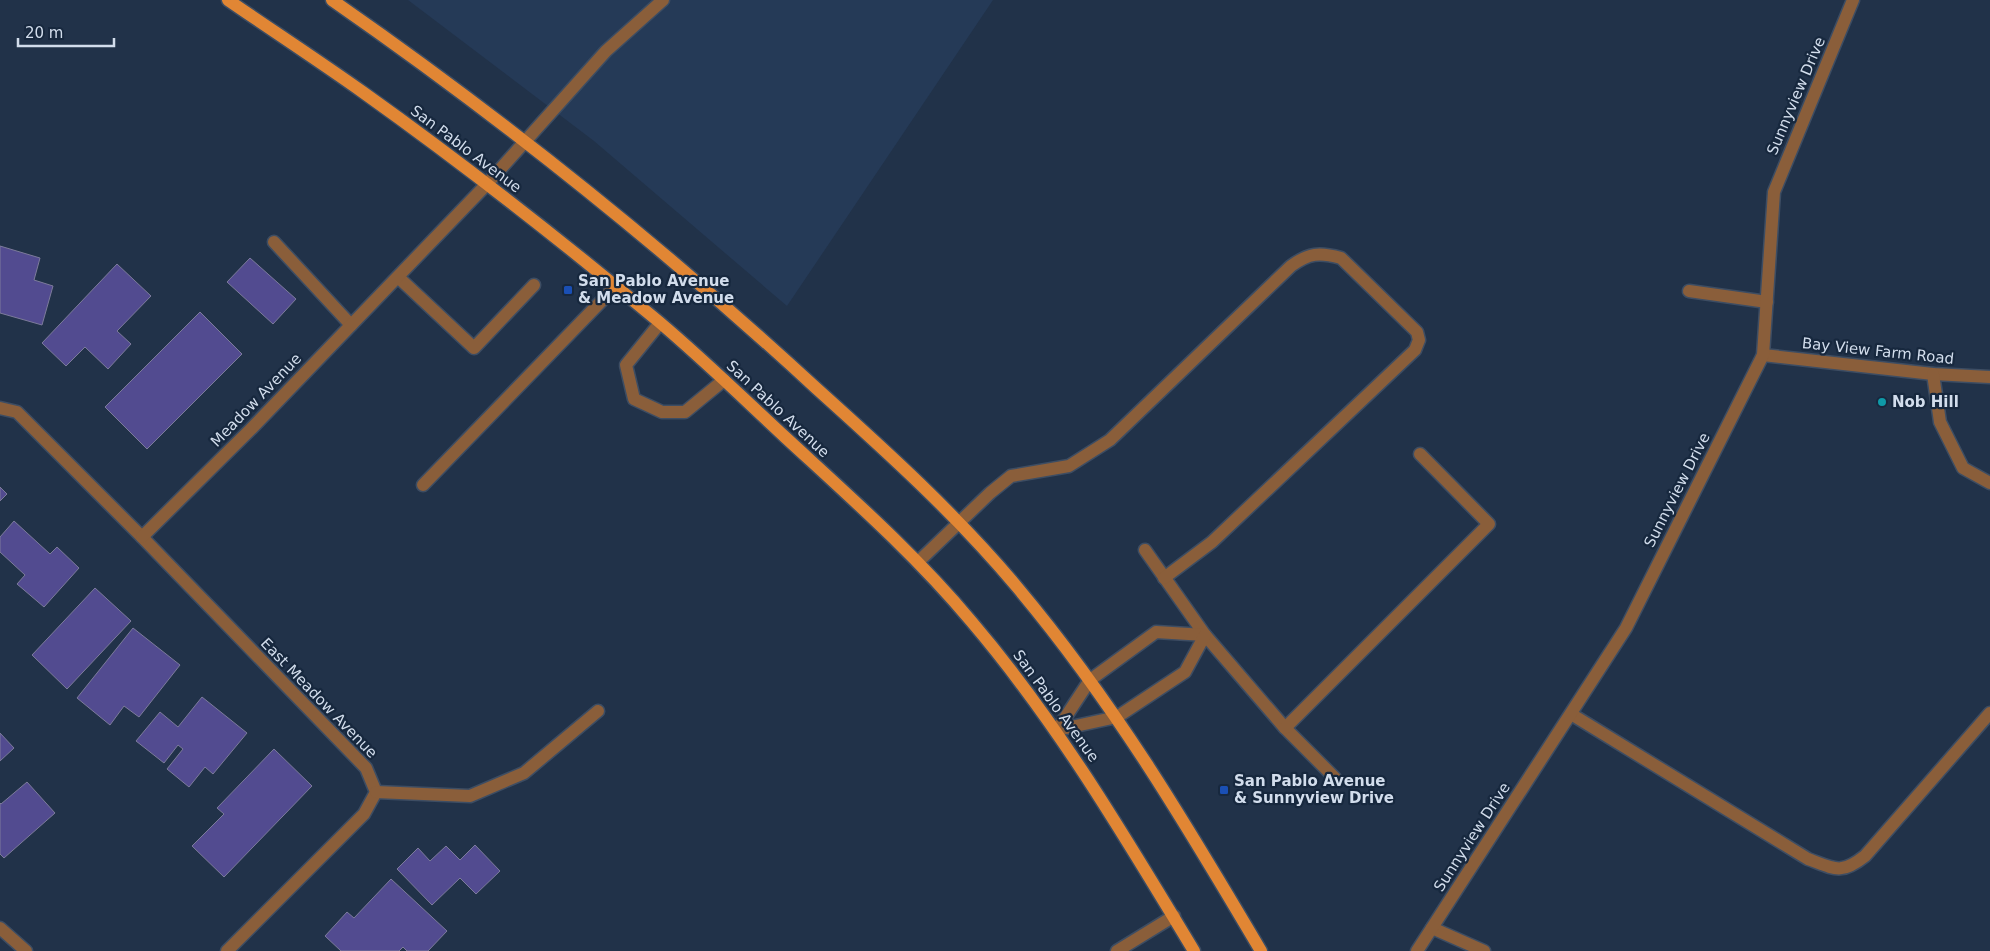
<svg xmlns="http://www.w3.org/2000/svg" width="1990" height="951" font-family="'DejaVu Sans',sans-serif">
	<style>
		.built { fill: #253a57 }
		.building { fill: #524b90; stroke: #7c7b9b }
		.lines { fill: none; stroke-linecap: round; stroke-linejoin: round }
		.minor-casing { stroke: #3d4d63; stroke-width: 15 }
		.major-casing { stroke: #3d4d63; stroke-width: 15 }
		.minor { stroke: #8a5e3a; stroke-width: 12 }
		.major { stroke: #e18634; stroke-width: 12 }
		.transit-dot { fill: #1a4fb4; stroke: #17283e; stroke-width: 2 }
		.culture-dot { fill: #0f9aa8; stroke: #17283e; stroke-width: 2 }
		.labels { text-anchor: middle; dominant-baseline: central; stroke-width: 4.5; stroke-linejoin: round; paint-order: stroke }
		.street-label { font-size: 15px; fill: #d2ddec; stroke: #17283e }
		.poi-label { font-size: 15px; font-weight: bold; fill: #d2ddec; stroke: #17283e; text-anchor: start }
	</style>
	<rect width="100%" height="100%" fill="#213249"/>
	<!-- built -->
	<path class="built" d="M 408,0 L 993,0 L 787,306 L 594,141 Z"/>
	<!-- building -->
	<g class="building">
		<path d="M 0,246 L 40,258 L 34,280 L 53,286 L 42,325 L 0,313 Z"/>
		<path d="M 250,258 L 296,299 L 273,324 L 227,282 Z"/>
		<path d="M 117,264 L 151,296 L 117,331 L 131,344 L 108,369 L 85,347 L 66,366 L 42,343 Z"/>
		<path d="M 200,312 L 242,354 L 147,449 L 105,407 Z"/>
		<path d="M 0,487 L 7,494 L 0,501 Z"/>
		<path d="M 14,521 L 50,554 L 57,547 L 79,568 L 44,607 L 17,584 L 25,575 L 0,552 L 0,537 Z"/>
		<path d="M 95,588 L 131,621 L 67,689 L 32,655 Z"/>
		<path d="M 133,628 L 180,665 L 139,717 L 124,706 L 110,725 L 77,698 Z"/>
		<path d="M 202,697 L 247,733 L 213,774 L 205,767 L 189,787 L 167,769 L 183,749 L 178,745 L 164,763 L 136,741 L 160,712 L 178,727 Z"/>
		<path d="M 0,733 L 14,748 L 0,761 Z"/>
		<path d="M 274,749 L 312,786 L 224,877 L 192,846 L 224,814 L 217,808 Z"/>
		<path d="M 27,782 L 55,813 L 4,858 L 0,854 L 0,803 L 1,804 Z"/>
		<path d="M 475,845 L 500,871 L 476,894 L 460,878 L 432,905 L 397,869 L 418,848 L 430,861 L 446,846 L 460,860 Z"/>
		<path d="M 391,879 L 447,931 L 428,951 L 407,951 L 403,947 L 399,951 L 341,951 L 325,936 L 347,912 L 354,918 Z"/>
	</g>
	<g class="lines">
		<defs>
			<g id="minor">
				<path d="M 274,242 L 351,325"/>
				<path d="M 398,277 L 474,348 L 534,285"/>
				<path d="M 1689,291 L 1767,302"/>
				<path d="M 660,323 L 626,365 L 634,399 L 662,412 L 685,412 L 724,380"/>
				<path d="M 1763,355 L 1933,374 L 1990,377"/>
				<path d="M 1933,374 L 1940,422 L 1963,468 L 1990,483"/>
				<path d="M 0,408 L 17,412 L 142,537 L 366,768 L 376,792 L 364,814 L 227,951"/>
				<path d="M 423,485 L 615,287"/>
				<path d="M 142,537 L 251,429 L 487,184 L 606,51 L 663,0"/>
				<path d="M 1145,550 L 1205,635 L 1285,728 L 1335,778"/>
				<path d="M 918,562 L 990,493 L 1011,476 L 1069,466 L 1110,440 L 1291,266 C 1309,253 1319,252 1341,258 L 1417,332 L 1419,340 L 1415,350 L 1212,542 L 1164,578"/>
				<path d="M 1571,714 L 1808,859 C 1835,869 1841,875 1865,856 L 1990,713"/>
				<path d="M 1285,728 L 1489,524 L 1420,454"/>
				<path d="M 1057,730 L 1090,680 L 1156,632 L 1205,635"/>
				<path d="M 1057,730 L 1117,717 L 1185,672 L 1205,635"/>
				<path d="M 376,792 L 470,796 L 524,773 L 598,711"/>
				<path d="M 0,928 L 26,951"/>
				<path d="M 1432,928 L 1484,951"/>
				<path d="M 1117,951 L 1174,916"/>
				<path d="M 1417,951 L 1626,628 L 1763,355 L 1774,192 L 1853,0"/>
			</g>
			<g id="major">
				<path d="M 228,0 C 273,31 319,61 364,93 C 465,165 563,242 658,321 C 702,358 743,398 785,437 C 849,496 915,554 971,621 C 1058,723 1125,837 1194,951"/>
				<path d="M 332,0 C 502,118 664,248 816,388 C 886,451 957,515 1017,587 C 1113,701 1186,824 1261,951"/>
			</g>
		</defs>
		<!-- minor casing -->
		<use href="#minor" class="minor-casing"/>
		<!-- major casing -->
		<use href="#major" class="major-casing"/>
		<!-- minor -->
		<use href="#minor" class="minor"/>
		<!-- major -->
		<use href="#major" class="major"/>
	</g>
	<!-- markers -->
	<g class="transit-dot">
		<rect x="563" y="285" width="10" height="10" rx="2.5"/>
		<rect x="1219" y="785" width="10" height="10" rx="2.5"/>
	</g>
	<circle class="culture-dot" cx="1882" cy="402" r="5"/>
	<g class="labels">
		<!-- street labels -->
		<g class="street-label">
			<text transform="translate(1796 96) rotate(-67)">Sunnyview Drive</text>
			<text transform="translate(466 149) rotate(37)">San Pablo Avenue</text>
			<text transform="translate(1878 351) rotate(6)">Bay View Farm Road</text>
			<text transform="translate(256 400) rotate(-46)">Meadow Avenue</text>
			<text transform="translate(778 409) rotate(43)">San Pablo Avenue</text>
			<text transform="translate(1677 490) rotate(-63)">Sunnyview Drive</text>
			<text transform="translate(319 698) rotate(46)">East Meadow Avenue</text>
			<text transform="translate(1056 706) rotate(54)">San Pablo Avenue</text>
			<text transform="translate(1472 837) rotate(-57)">Sunnyview Drive</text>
		</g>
		<!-- poi labels -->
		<g class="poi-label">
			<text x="578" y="281">San Pablo Avenue<tspan x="578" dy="17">&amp; Meadow Avenue</tspan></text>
			<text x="1892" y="402">Nob Hill</text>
			<text x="1234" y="781">San Pablo Avenue<tspan x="1234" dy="17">&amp; Sunnyview Drive</tspan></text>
		</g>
	</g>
	<!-- scale -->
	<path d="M18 38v8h96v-8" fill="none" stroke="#d2ddec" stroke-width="2.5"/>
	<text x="25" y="38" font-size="15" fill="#d2ddec" stroke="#17283e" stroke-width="4" paint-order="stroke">20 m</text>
</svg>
